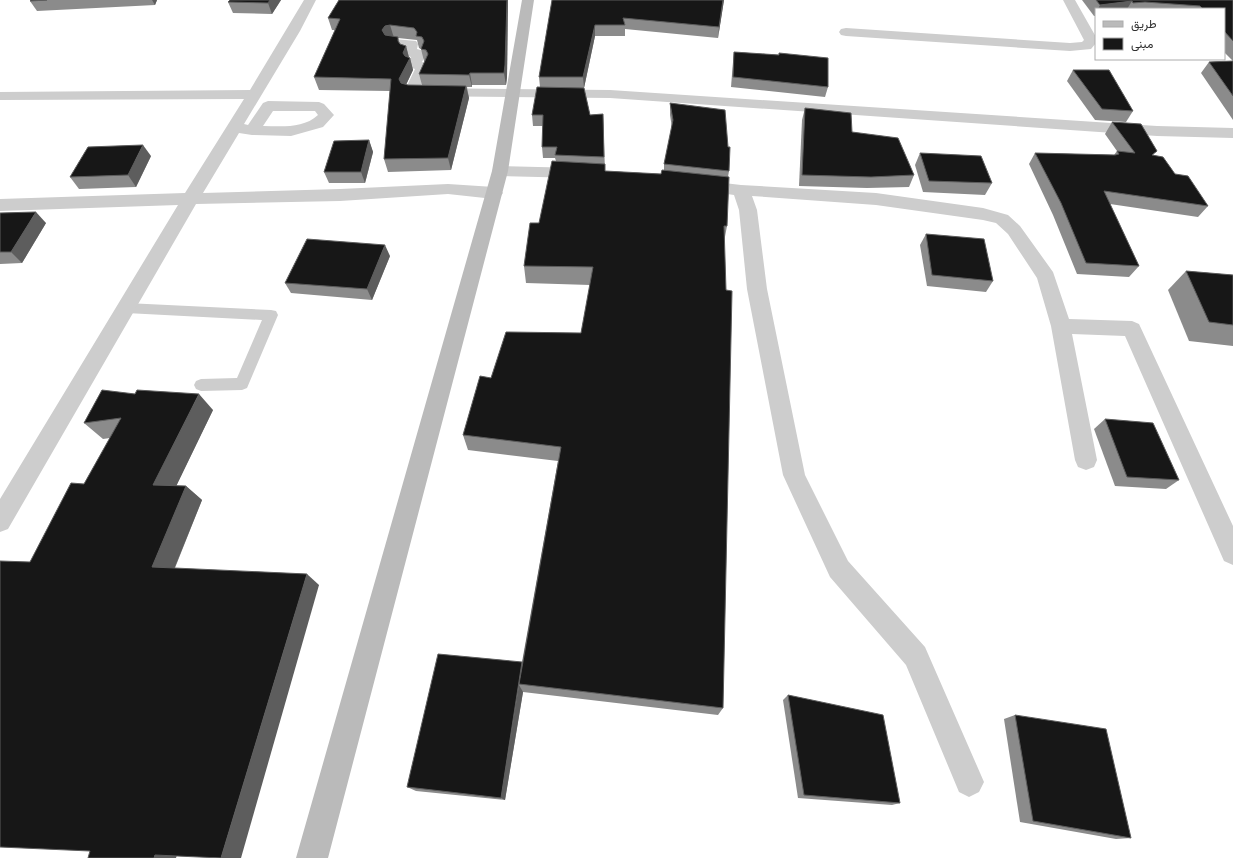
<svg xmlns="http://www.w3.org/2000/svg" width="1233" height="858" font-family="Overpass,Vazirmatn,sans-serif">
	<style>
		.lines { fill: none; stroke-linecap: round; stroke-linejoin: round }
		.lane { fill: #cdcdcd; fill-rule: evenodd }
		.street { fill: #cdcdcd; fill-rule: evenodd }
		.secondary { fill: #bababa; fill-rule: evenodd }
		.wall { fill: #8b8b8b; fill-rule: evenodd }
		.shaded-wall { fill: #5d5d5d }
		.building { fill: #171717; stroke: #5d5d5d }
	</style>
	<rect width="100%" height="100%" fill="#fff"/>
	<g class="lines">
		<!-- lane -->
		<path class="lane" d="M 126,303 L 271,310 L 276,311 L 278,315 L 247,388 L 242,390 L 201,391 L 196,389 L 194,385 L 196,381 L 201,379 L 237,378 L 262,320 L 126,313 L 121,311 L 119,308 L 121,305 Z"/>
		<!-- street -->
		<g class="street">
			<path d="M 304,0 L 316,0 L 300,31 L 244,124 L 248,125 L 263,103 L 268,101 L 319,102 L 324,104 L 334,115 L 323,127 L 291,136 L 252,135 L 239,133 L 203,193 L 340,189 L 448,184 L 494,187 L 500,189 L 503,193 L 500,197 L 494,199 L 448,194 L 340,201 L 196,204 L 8,529 L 0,532 L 0,499 L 178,205 L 0,211 L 0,199 L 185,193 L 244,99 L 0,100 L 0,92 L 250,90 ZM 273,111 L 315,111 L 318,115 C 303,129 281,126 263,126 Z"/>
			<path d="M 1063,0 L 1075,0 L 1096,37 L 1096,43 L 1091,49 L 1070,51 L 846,36 L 841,35 L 839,32 L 841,29 L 846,28 L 1070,43 L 1082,42 L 1084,40 Z"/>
			<path d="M 394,39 L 416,41 L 418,44 L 417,49 L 424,51 L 426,54 L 422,62 L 428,64 L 430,67 L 420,88 L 610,90 L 1157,126 L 1233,128 L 1233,138 L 1157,136 L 610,98 L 411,96 L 406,95 L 404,92 L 415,69 L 409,67 L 407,64 L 411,57 L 404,55 L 402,52 L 403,48 L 389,46 L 387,43 L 389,40 Z"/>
			<path d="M 500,166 L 579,168 L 585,169 L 587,173 L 585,177 L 579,178 L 500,176 L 494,175 L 492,171 L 494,167 Z"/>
			<path d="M 699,180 L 741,185 L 876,193 L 983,208 L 1008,215 L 1020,226 L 1053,272 L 1069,319 L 1132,321 L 1139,324 L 1233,526 L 1233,565 L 1224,561 L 1125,336 L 1072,334 L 1097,460 L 1094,467 L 1086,470 L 1078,467 L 1075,460 L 1051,326 L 1037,278 L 1008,234 L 996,223 L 983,220 L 876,205 L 752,196 L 757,210 L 767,289 L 805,475 L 848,561 L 925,647 L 984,782 L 979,792 L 969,797 L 959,792 L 906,665 L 830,577 L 783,475 L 747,289 L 739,210 L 734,195 L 693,189 L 691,185 L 693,181 Z"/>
		</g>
		<!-- secondary -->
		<path class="secondary" d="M 522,0 L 534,0 L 508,171 L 328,858 L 296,858 L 492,171 Z"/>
	</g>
	<!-- wall -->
	<g class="wall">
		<path d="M 31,0 L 157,0 L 155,5 L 37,11 L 30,1 Z"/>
		<path d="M 230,0 L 281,0 L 272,14 L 233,13 L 228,2 Z"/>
		<path d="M 339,0 L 508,0 L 507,77 L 506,85 L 472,85 L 472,87 L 467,87 L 469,98 L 451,170 L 388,172 L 384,159 L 390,91 L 319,90 L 314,77 L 335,30 L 332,30 L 328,18 ZM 398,38 L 417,40 L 419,48 L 421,49 L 424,61 L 425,61 L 419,74 L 422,85 L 406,85 L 413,70 L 410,58 L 409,57 L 406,46 L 400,44 Z"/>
		<path d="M 552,0 L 724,0 L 718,38 L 625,29 L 625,36 L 595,36 L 584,88 L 590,115 L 603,114 L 605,171 L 661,174 L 664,170 L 664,164 L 672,128 L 670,115 L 670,103 L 729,171 L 728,177 L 727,226 L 724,242 L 723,708 L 718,715 L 523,692 L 505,800 L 416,791 L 407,787 L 522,662 L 558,461 L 468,450 L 463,435 L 491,378 L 581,333 L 590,285 L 526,283 L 524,266 L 539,223 L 556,161 L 555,158 L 543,158 L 542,147 L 543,126 L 533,126 L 532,115 L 540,87 L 539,77 Z"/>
		<path d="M 1082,0 L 1233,0 L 1233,120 L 1201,73 L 1209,62 L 1233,61 L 1224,52 L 1224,9 L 1096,9 L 1096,16 L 1094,16 Z"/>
		<path d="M 734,52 L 779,55 L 828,87 L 825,97 L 731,87 L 733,62 Z"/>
		<path d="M 1073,70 L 1133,111 L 1126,122 L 1095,120 L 1067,81 Z"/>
		<path d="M 805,108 L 852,132 L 914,175 L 909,187 L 867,188 L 799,186 L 802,120 Z"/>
		<path d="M 1112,122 L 1154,155 L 1208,206 L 1198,217 L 1110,204 L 1139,266 L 1129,277 L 1077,274 L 1053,215 L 1029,164 L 1035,153 L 1114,155 L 1117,151 L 1105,134 Z"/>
		<path d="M 369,140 L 373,152 L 365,183 L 329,183 L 324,172 Z"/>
		<path d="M 920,153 L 992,183 L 985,195 L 923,192 L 915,165 Z"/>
		<path d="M 151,156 L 136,187 L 79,189 L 70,177 Z"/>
		<path d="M 0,213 L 46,223 L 22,263 L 0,264 Z"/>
		<path d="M 926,234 L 993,281 L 986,292 L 927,286 L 920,245 Z"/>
		<path d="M 390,256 L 372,300 L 291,293 L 285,283 Z"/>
		<path d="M 1186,271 L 1233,275 L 1233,346 L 1189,341 L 1168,290 Z"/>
		<path d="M 102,390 L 213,410 L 176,486 L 186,486 L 202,500 L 175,568 L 319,585 L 90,851 L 30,562 L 84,484 L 110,438 L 103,439 L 84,423 Z"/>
		<path d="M 1105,419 L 1179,480 L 1166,489 L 1115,486 L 1094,429 Z"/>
		<path d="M 788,695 L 900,803 L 892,805 L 798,798 L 783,700 Z"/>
		<path d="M 1015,715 L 1131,838 L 1116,839 L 1020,822 L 1004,719 Z"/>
	</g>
	<!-- shaded-wall -->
	<g class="shaded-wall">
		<path d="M 152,0 L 157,0 L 155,5 Z"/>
		<path d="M 270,0 L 281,0 L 272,14 L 268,3 Z"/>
		<path d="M 507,0 L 508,0 L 507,77 L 506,85 L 504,73 Z"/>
		<path d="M 723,0 L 724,0 L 718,38 L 719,27 Z"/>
		<path d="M 1132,1 L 1127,9 L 1098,9 L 1100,5 Z"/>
		<path d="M 390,25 L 394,38 L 386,42 L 382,30 L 385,26 Z"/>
		<path d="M 595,25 L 595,36 L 584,88 L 583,77 Z"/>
		<path d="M 406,46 L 409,58 L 406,65 L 403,53 Z"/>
		<path d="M 410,58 L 413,70 L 403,91 L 399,79 Z"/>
		<path d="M 470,73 L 472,85 L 472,87 L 469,75 Z"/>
		<path d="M 466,86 L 469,98 L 451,170 L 448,158 Z"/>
		<path d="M 369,140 L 373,152 L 365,183 L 361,172 Z"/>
		<path d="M 143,145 L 151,156 L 136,187 L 128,175 Z"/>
		<path d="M 36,212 L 46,223 L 22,263 L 11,252 Z"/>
		<path d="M 385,245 L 390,256 L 372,300 L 367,289 Z"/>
		<path d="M 199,394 L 213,410 L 170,499 L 153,485 Z"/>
		<path d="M 186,486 L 202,500 L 170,579 L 152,567 Z"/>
		<path d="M 307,574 L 319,585 L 241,858 L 221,858 Z"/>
		<path d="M 519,685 L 523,692 L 505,800 L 501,798 Z"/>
		<path d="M 155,855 L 177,855 L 176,858 L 154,858 Z"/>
	</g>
	<!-- building -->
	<g class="building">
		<path d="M 31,0 L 47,0 L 30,1 Z"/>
		<path d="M 230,0 L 270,0 L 268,3 L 228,2 Z"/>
		<path d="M 339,0 L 507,0 L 505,65 L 504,73 L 470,73 L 469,75 L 419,74 L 428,54 L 426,50 L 421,49 L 424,41 L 422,37 L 416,36 L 417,32 L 414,28 L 390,25 L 385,26 L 382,30 L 385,35 L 398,37 L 398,41 L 400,44 L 406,46 L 403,53 L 405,56 L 410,58 L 399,79 L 401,83 L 408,85 L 466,86 L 448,158 L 384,159 L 391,79 L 314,77 L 340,19 L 328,18 Z"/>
		<path d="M 552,0 L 723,0 L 719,27 L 623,18 L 625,25 L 595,25 L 583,77 L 539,77 Z"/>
		<path d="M 1096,0 L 1233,0 L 1233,41 L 1224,31 L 1224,9 L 1203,9 L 1200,6 L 1145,2 L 1133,3 L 1132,1 L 1100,5 Z"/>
		<path d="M 734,52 L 779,55 L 779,53 L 828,58 L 828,87 L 733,77 Z"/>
		<path d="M 1233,61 L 1233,96 L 1209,62 Z"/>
		<path d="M 1073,70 L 1109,70 L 1133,111 L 1102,109 Z"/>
		<path d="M 537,87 L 584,88 L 590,115 L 603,114 L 604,157 L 555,155 L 557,147 L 542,147 L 543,115 L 532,115 Z"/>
		<path d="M 670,103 L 725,110 L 728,147 L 730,147 L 729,171 L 664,164 L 673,120 Z"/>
		<path d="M 805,108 L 851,113 L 852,132 L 898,138 L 914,175 L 871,177 L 802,175 Z"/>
		<path d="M 1112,122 L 1141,124 L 1157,151 L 1152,155 L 1163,157 L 1175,174 L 1188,176 L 1208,206 L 1104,191 L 1139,266 L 1086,263 L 1061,203 L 1035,153 L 1115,155 L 1119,154 L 1117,151 L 1135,153 Z"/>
		<path d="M 369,140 L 361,172 L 324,172 L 334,141 Z"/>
		<path d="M 143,145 L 128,175 L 70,177 L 88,147 Z"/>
		<path d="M 920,153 L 981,156 L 992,183 L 929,181 Z"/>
		<path d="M 552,161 L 605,164 L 605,171 L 661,174 L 662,170 L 729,177 L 727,226 L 724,226 L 726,290 L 732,291 L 723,708 L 519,684 L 561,447 L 463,435 L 480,376 L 491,378 L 506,332 L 581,333 L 593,267 L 524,266 L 530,223 L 539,223 Z"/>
		<path d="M 36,212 L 11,252 L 0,252 L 0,213 Z"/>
		<path d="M 926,234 L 984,239 L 993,281 L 932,275 Z"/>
		<path d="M 307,239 L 385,245 L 367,289 L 285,283 Z"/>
		<path d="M 1186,271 L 1233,275 L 1233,325 L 1209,322 Z"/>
		<path d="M 102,390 L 135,394 L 137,390 L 199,394 L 153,485 L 186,486 L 152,567 L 307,574 L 221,858 L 155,855 L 154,858 L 88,858 L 90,851 L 0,847 L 0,561 L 30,562 L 71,483 L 84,484 L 121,418 L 84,423 Z"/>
		<path d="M 1105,419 L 1153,423 L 1179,480 L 1127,477 Z"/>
		<path d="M 438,654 L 522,662 L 501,798 L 407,787 Z"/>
		<path d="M 788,695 L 883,715 L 900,803 L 804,795 Z"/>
		<path d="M 1015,715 L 1106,729 L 1131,838 L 1033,821 Z"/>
	</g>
	<!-- legend -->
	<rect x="1095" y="8" width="130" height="52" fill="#ffffff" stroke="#acacac"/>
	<rect x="1103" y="21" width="20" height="6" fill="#bababa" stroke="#acacac"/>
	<text x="1131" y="28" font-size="12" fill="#303030">طريق</text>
	<rect x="1103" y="38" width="20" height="12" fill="#171717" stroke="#acacac"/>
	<text x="1131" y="48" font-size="12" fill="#303030">مبنى</text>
</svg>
